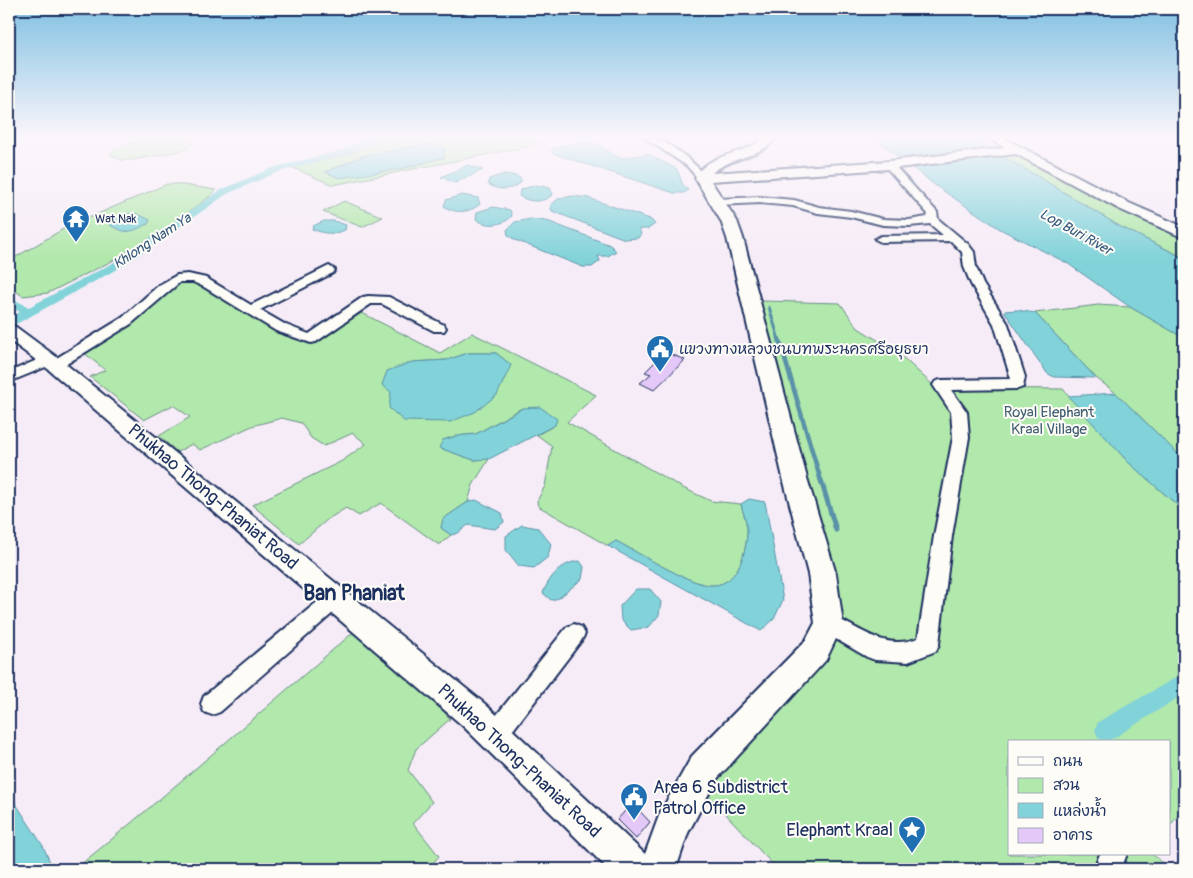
<svg xmlns="http://www.w3.org/2000/svg" width="1193" height="878" font-family="Pangolin,'Playpen Sans Thai',sans-serif">
	<style>
		.green { fill: #b1e8ab; stroke: #668c84; fill-rule: evenodd }
		.water { fill: #82d3d9; stroke: #5991a8 }
		.lines { fill: none; stroke-linecap: round; stroke-linejoin: round }
		.stream-far2 { stroke: #5991a8; stroke-width: 3 }
		.stream-far1 { stroke: #5991a8; stroke-width: 4.5 }
		.stream { stroke: #5991a8; stroke-width: 5 }
		.canal { fill: #82d3d9; fill-rule: evenodd }
		.building { fill: #e4c8f7; stroke: #1b2f5e }
		.street-casing { stroke: #1b2f5e; stroke-width: 4 }
		.secondary-casing { stroke: #1b2f5e; stroke-width: 4 }
		.street { fill: #fdfcf7; fill-rule: evenodd }
		.secondary { fill: #fdfcf7; fill-rule: evenodd }
		.labels { text-anchor: middle; dominant-baseline: central; stroke-width: 4; stroke-linejoin: round; paint-order: stroke }
		.far-poi-label { font-size: 12px; fill: #1b2f5e; stroke: #fdfcf7; text-anchor: start }
		.far-water-label { font-size: 14px; font-style: italic; fill: #35587d; stroke: #fdfcf7 }
		.poi-label { font-size: 15px; fill: #1b2f5e; stroke: #fdfcf7; text-anchor: start }
		.park-label { font-size: 15px; fill: #405d71; stroke: #fdfcf7 }
		.near-street-label { font-size: 18px; fill: #1b2f5e; stroke: #fdfcf7 }
		.near-poi-label { font-size: 18px; fill: #1b2f5e; stroke: #fdfcf7; text-anchor: start }
		.near-quarter-label { font-size: 21px; font-weight: bold; fill: #1b2f5e; stroke: #fdfcf7 }
	</style>
	<rect width="100%" height="100%" fill="#f6ecf7"/>
	<filter id="ink" filterUnits="userSpaceOnUse"><feTurbulence type="fractalNoise" baseFrequency=".02" numOctaves="2"/><feDisplacementMap in="SourceGraphic" scale="10" xChannelSelector="R" yChannelSelector="G"/><feConvolveMatrix kernelMatrix="1 2 1 2 8 2 1 2 1" color-interpolation-filters="sRGB"/></filter>
	<g filter="url(#ink)">
		<!-- green -->
		<g class="green">
			<path d="M 179,136 L 193,144 L 185,150 L 133,160 L 121,160 L 110,154 C 124,140 160,137 179,136 Z"/>
			<path d="M 382,136 L 516,136 L 540,144 L 333,185 L 291,167 C 320,160 358,156 382,136 ZM 363,156 L 445,157 L 401,169 L 326,172 Z"/>
			<path d="M 1013,154 L 1019,155 L 1118,207 L 1184,236 L 1184,258 L 1119,226 L 1032,173 L 1000,156 Z"/>
			<path d="M 167,184 L 177,184 L 216,190 L 213,194 L 172,225 L 112,261 L 48,293 L 23,296 L 9,287 L 9,261 L 65,228 Z"/>
			<path d="M 344,201 L 383,217 L 362,227 L 323,212 Z"/>
			<path d="M 182,281 L 189,281 L 199,284 L 274,328 L 311,342 L 362,313 L 440,353 L 472,333 L 596,395 L 567,422 L 683,488 L 711,501 L 741,504 C 743,513 748,524 747,533 C 746,555 736,588 709,585 C 687,583 637,552 616,541 L 608,546 L 538,506 L 537,501 L 545,486 L 552,446 L 537,435 L 555,425 L 522,408 L 476,434 L 456,436 L 443,440 L 440,448 L 474,460 L 489,459 L 473,485 L 468,502 L 443,519 L 441,528 L 451,535 L 439,545 L 381,503 L 359,516 L 346,508 L 328,519 L 299,544 L 252,505 L 342,461 L 366,444 L 353,433 L 324,446 L 311,438 L 301,423 L 282,418 L 252,426 L 200,450 L 192,444 L 177,452 L 159,436 L 190,417 L 173,405 L 144,420 L 90,377 L 105,370 L 83,352 ZM 468,353 L 496,353 L 511,365 L 391,392 L 412,362 L 447,360 Z"/>
			<path d="M 762,301 L 840,303 L 858,328 L 897,352 L 936,388 L 1063,389 L 1128,462 L 1184,511 L 1184,808 L 1169,827 L 1169,742 L 1009,742 L 1009,854 L 1152,854 L 1171,869 L 777,869 L 709,796 L 730,758 L 825,660 L 759,304 Z"/>
			<path d="M 1098,305 L 1130,307 L 1184,338 L 1184,460 L 1116,393 L 1096,378 L 1035,313 Z"/>
			<path d="M 356,630 L 421,684 L 450,719 L 416,749 L 408,770 L 432,802 L 413,823 L 439,856 L 428,869 L 75,869 C 171,792 262,710 356,630 Z"/>
		</g>
		<!-- water -->
		<g class="water">
			<path d="M 872,136 L 965,136 L 1032,173 L 1119,226 L 1184,258 L 1184,338 L 1130,307 L 1067,263 L 1000,229 L 936,186 Z"/>
			<path d="M 577,142 L 598,144 L 616,156 L 622,158 L 647,154 L 677,169 L 683,185 L 688,190 L 684,193 L 674,193 L 552,153 L 552,149 Z"/>
			<path d="M 428,144 L 444,149 L 445,157 L 401,169 L 339,178 L 325,172 L 363,156 Z"/>
			<path d="M 468,165 L 483,170 L 455,183 L 441,177 Z"/>
			<path d="M 504,174 L 516,176 L 521,179 L 521,182 C 512,191 498,191 488,184 L 489,179 Z"/>
			<path d="M 535,185 L 550,188 L 553,194 C 545,203 529,203 519,196 L 520,190 Z"/>
			<path d="M 462,195 L 478,198 L 480,204 C 470,213 454,214 444,206 L 446,200 Z"/>
			<path d="M 573,196 L 588,198 L 650,219 L 655,224 L 648,229 L 639,229 L 641,234 L 638,238 L 625,239 L 552,211 L 550,206 L 558,199 Z"/>
			<path d="M 493,207 L 510,210 L 512,216 C 503,226 486,227 476,219 L 477,212 Z"/>
			<path d="M 135,213 L 150,220 L 148,224 C 131,232 127,235 110,225 C 115,216 125,214 135,213 Z"/>
			<path d="M 531,219 L 547,221 L 610,245 L 616,251 L 608,256 L 598,256 L 600,261 L 592,267 L 583,267 L 515,240 L 508,235 L 507,230 L 515,222 Z"/>
			<path d="M 324,221 L 334,221 L 346,225 L 345,230 C 332,235 325,234 312,229 L 313,226 Z"/>
			<path d="M 1017,310 L 1035,313 L 1096,378 L 1054,377 L 1047,373 L 1004,311 Z"/>
			<path d="M 468,353 L 496,353 L 511,365 L 497,395 L 475,412 L 450,422 L 404,421 L 389,408 L 391,392 L 382,385 L 387,371 L 412,362 L 447,360 Z"/>
			<path d="M 1116,393 L 1184,460 L 1184,511 L 1128,462 L 1068,396 Z"/>
			<path d="M 540,407 L 557,419 L 555,425 L 489,459 L 474,460 L 439,448 L 443,440 L 456,436 L 476,434 L 523,408 Z"/>
			<path d="M 749,499 L 765,502 L 783,600 L 774,619 L 761,631 L 608,546 L 616,541 C 637,552 687,583 709,585 C 736,588 746,555 747,534 C 748,524 743,513 741,504 Z"/>
			<path d="M 476,500 L 502,513 L 504,522 L 495,529 L 468,525 L 458,533 L 451,535 L 441,528 L 443,519 L 468,502 Z"/>
			<path d="M 522,525 L 538,528 L 551,544 L 548,557 L 534,568 L 519,566 L 506,550 L 506,536 Z"/>
			<path d="M 580,561 L 584,567 L 582,579 L 559,598 L 551,600 L 543,593 C 549,577 562,562 580,561 Z"/>
			<path d="M 636,589 L 650,589 L 661,602 L 659,615 L 649,627 L 631,630 L 621,620 L 620,606 Z"/>
			<path d="M 9,793 L 43,846 L 53,869 L 9,869 Z"/>
		</g>
		<g class="lines">
			<!-- stream-far2 -->
			<path class="stream-far2" d="M 769,307 L 779,340"/>
			<!-- stream-far1 -->
			<path class="stream-far1" d="M 779,339 L 821,481"/>
			<!-- stream -->
			<path class="stream" d="M 821,480 L 836,530"/>
			<!-- canal -->
			<g class="canal">
				<path d="M 370,136 L 380,136 L 348,154 L 278,172 L 227,194 L 121,267 L 18,323 L 14,324 L 9,321 L 10,317 L 20,312 L 9,306 L 9,297 L 29,307 L 113,263 L 221,190 L 272,168 L 342,150 Z"/>
				<path d="M 1184,673 L 1184,694 L 1114,738 L 1106,741 L 1098,738 L 1095,730 L 1098,722 Z"/>
			</g>
		</g>
		<!-- building -->
		<g class="building">
			<path d="M 671,354 L 685,360 L 654,390 L 640,383 L 651,374 L 645,372 L 656,361 L 661,364 Z"/>
			<path d="M 632,803 L 650,822 L 636,839 L 617,820 Z"/>
		</g>
		<g class="lines">
			<defs>
				<g id="street">
					<path d="M 642,136 C 663,136 694,161 707,178 L 702,181 L 699,180 L 687,166 Z"/>
					<path d="M 889,162 L 892,163 L 937,212 L 938,219 L 968,244 L 974,252 L 976,267 L 983,284 L 1008,324 L 1025,377 L 1023,387 L 1018,389 L 951,390 L 967,412 L 969,437 L 952,536 L 939,644 L 936,651 L 908,662 L 875,660 L 867,657 L 822,631 L 819,624 L 822,617 L 829,615 C 860,626 882,652 918,638 L 934,536 L 953,437 L 951,412 L 933,385 L 935,382 L 940,380 L 1011,379 L 994,324 L 971,284 L 964,267 L 962,252 L 951,241 L 881,242 L 875,239 L 881,236 L 943,235 L 930,224 L 909,226 L 883,225 L 851,217 L 818,213 L 793,206 L 760,203 L 718,205 L 713,202 L 718,199 L 760,197 L 794,200 L 819,207 L 851,211 L 883,219 L 909,220 L 927,217 L 928,214 L 884,165 Z"/>
					<path d="M 329,266 L 335,270 L 333,273 L 260,310 L 286,325 L 309,334 L 363,297 L 368,296 L 389,297 L 444,325 L 446,328 L 444,331 L 434,331 L 382,304 L 371,304 L 316,342 L 311,343 L 276,331 L 204,287 L 193,282 L 180,282 L 131,324 L 60,368 L 55,370 L 48,366 L 9,382 L 9,372 L 44,357 L 49,356 L 55,359 L 122,318 L 159,285 L 177,275 L 188,274 L 206,278 L 251,305 Z"/>
					<path d="M 335,590 L 342,593 L 345,599 L 342,605 L 220,712 L 212,715 L 204,712 L 201,704 L 204,696 L 328,593 Z"/>
					<path d="M 574,624 L 581,627 L 585,634 L 581,641 L 503,743 L 495,747 L 487,743 L 483,735 L 487,727 L 567,627 Z"/>
					<path d="M 1100,854 L 1127,854 L 1121,869 L 1094,869 Z"/>
				</g>
				<path id="secondary" d="M 765,136 L 778,136 C 762,158 732,156 712,173 L 889,161 L 1005,148 L 985,136 L 1000,136 L 1129,203 L 1184,227 L 1184,238 L 1119,209 L 1016,154 L 889,169 L 711,181 L 737,221 L 743,238 L 807,478 L 836,574 L 843,624 L 826,660 L 716,780 L 688,833 L 676,869 L 608,869 L 463,726 L 48,369 L 9,340 L 9,325 L 16,327 L 62,361 L 485,704 L 645,854 L 660,813 L 692,756 L 806,640 L 815,623 L 808,574 L 783,478 L 727,238 L 721,221 L 695,178 C 708,151 746,157 765,136 Z"/>
			</defs>
			<!-- street casing -->
			<use href="#street" class="street-casing"/>
			<!-- secondary casing -->
			<use href="#secondary" class="secondary-casing"/>
			<!-- street -->
			<use href="#street" class="street"/>
			<!-- secondary -->
			<use href="#secondary" class="secondary"/>
		</g>
	</g>
	<!-- sky -->
	<linearGradient id="sky" x2="0" y2="1"><stop stop-color="#7fc0e2"/><stop offset="0.53" stop-color="#fbf6fb"/><stop offset="1" stop-color="#fbf6fb" stop-opacity="0"/></linearGradient>
	<rect width="1193" height="259" fill="url(#sky)"/>
	<!-- icons -->
	<defs>
		<symbol id="temple-pin" viewBox="-11 -11 22 30"><path d="M0 17L-7.5 6A9.5 9.5 0 1 1 7.5 6Z" fill="#1f6fb2" stroke="#fdfcf7"/><path d="M0-6L5-2H3V0L6.5 2.5H4V6H1.5V3h-3V6H-4V2.5H-6.5L-3 0V-2H-5Z" fill="#fff"/></symbol>
		<symbol id="civic-pin" viewBox="-11 -11 22 30"><path d="M0 17L-7.5 6A9.5 9.5 0 1 1 7.5 6Z" fill="#1f6fb2" stroke="#fdfcf7"/><path d="M-.6-6.5H3V-4.5H.6V-3L4-1V1h2V6H-6V1h2V-1L-.6-3ZM-1.2 2.5V6h2.4V2.5Z" fill="#fff"/></symbol>
		<symbol id="sight-pin" viewBox="-11 -11 22 30"><path d="M0 17L-7.5 6A9.5 9.5 0 1 1 7.5 6Z" fill="#1f6fb2" stroke="#fdfcf7"/><path d="M0-6L1.8-2.2L6-1.7L2.9 1.2L3.7 5.4L0 3.3L-3.7 5.4L-2.9 1.2L-6-1.7L-1.8-2.2Z" fill="#fff"/></symbol>
	</defs>
	<g fill-rule="evenodd">
		<use href="#temple-pin" x="60" y="203" width="32" height="43"/>
		<use href="#civic-pin" x="644" y="333" width="32" height="43"/>
		<use href="#civic-pin" x="618" y="781" width="32" height="43"/>
		<use href="#sight-pin" x="896" y="814" width="32" height="43"/>
	</g>
	<g class="labels">
		<!-- far-poi labels -->
		<g class="far-poi-label">
			<text x="95" y="219">Wat Nak</text>
		</g>
		<!-- far-water labels -->
		<g class="far-water-label">
			<text transform="translate(1076 232) rotate(29)">Lop Buri River</text>
			<text transform="translate(152 241) rotate(-33)">Khlong Nam Ya</text>
		</g>
		<!-- poi labels -->
		<g class="poi-label">
			<text x="679" y="349">แขวงทางหลวงชนบทพระนครศรีอยุธยา</text>
		</g>
		<!-- park labels -->
		<g class="park-label">
			<text x="1049" y="412">Royal Elephant<tspan x="1049" dy="17">Kraal Village</tspan></text>
		</g>
		<!-- near-street labels -->
		<g class="near-street-label">
			<text transform="translate(213 497) rotate(40)">Phukhao Thong-Phaniat Road</text>
			<text transform="translate(519 761) rotate(43)">Phukhao Thong-Phaniat Road</text>
		</g>
		<!-- near-poi labels -->
		<g class="near-poi-label">
			<text x="653" y="787">Area 6 Subdistrict<tspan x="653" dy="21">Patrol Office</tspan></text>
			<text x="893" y="830" text-anchor="end">Elephant Kraal</text>
		</g>
		<!-- near-quarter labels -->
		<g class="near-quarter-label">
			<text x="354" y="593">Ban Phaniat</text>
		</g>
	</g>
	<!-- margin -->
	<rect width="1193" height="878" fill="none" stroke="#fdfcf7" stroke-width="30"/>
	<rect x="15" y="15" width="1163" height="848" fill="none" stroke="#1b2f5e" stroke-width="2" filter="url(#ink)"/>
	<!-- legend -->
	<rect x="1008" y="740" width="162" height="115" fill="#fdfcf7" stroke="#a3aaba"/>
	<rect x="1018" y="757" width="25" height="8" fill="#fdfcf7" stroke="#a3aaba"/>
	<text x="1053" y="766" font-size="15" fill="#1b2f5e">ถนน</text>
	<rect x="1018" y="778" width="25" height="15" fill="#b1e8ab" stroke="#a3aaba"/>
	<text x="1053" y="790" font-size="15" fill="#1b2f5e">สวน</text>
	<rect x="1018" y="803" width="25" height="15" fill="#82d3d9" stroke="#a3aaba"/>
	<text x="1053" y="816" font-size="15" fill="#1b2f5e">แหล่งน้ำ</text>
	<rect x="1018" y="828" width="25" height="15" fill="#e4c8f7" stroke="#a3aaba"/>
	<text x="1053" y="840" font-size="15" fill="#1b2f5e">อาคาร</text>
</svg>
